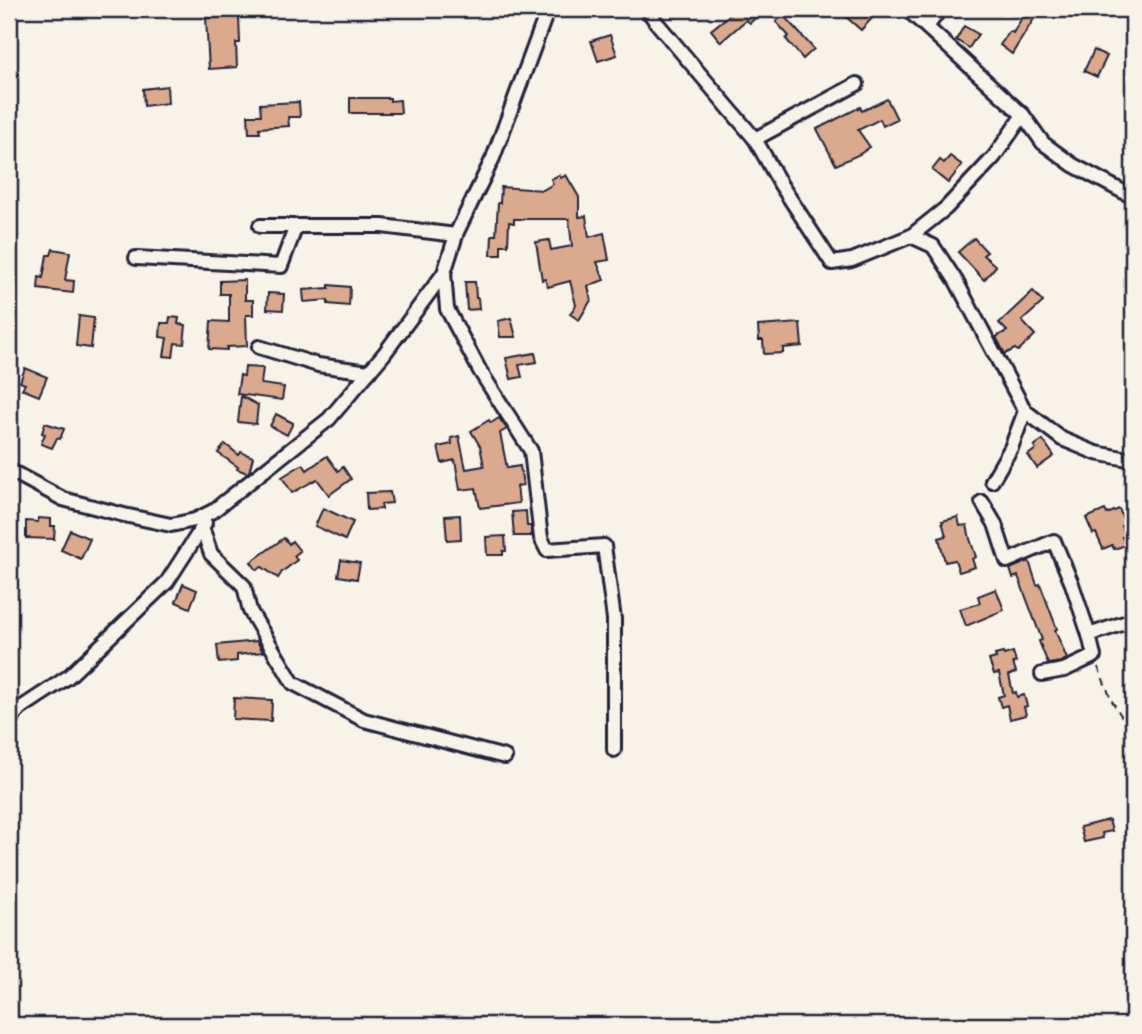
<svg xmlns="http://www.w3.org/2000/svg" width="1142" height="1034" font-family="Kalam,sans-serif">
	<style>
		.building { fill: #dbaa8e; stroke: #22223b; stroke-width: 2 }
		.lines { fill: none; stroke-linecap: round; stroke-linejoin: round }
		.minor-casing { stroke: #22223b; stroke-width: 18 }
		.path { stroke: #22223b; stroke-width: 2; stroke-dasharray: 7 5; stroke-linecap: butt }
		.minor { stroke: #f7f3e8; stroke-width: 12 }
	</style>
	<rect width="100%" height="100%" fill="#f7f3e8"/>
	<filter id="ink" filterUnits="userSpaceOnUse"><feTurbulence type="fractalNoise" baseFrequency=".0143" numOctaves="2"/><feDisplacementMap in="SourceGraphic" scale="14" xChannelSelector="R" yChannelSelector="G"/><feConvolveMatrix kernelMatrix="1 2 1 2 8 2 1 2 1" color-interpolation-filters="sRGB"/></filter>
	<g filter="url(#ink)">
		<!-- building -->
		<g class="building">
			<path d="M 737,9 L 765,9 L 750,23 L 746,20 L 721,42 L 711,30 Z"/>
			<path d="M 837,9 L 868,9 L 875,15 L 861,30 Z"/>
			<path d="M 1027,9 L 1040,9 L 1012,54 L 1000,45 L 1010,31 L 1013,33 Z"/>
			<path d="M 783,15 L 814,49 L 803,59 L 786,39 L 789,36 L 776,22 Z"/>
			<path d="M 239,16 L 240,43 L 236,43 L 237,67 L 209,69 L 206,18 Z"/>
			<path d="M 964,26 L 978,34 L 969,48 L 956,40 Z"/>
			<path d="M 610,35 L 617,55 L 598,61 L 591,41 Z"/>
			<path d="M 1094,50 L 1107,56 L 1097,77 L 1084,71 Z"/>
			<path d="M 167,86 L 168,103 L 144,106 L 143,89 Z"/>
			<path d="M 350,98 L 390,98 L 390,101 L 400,100 L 401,113 L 350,113 Z"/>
			<path d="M 887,99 L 897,119 L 883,126 L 880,119 L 858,130 L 870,147 L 860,154 L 836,165 L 817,129 L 860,107 L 862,111 Z"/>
			<path d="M 299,102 L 300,117 L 288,117 L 289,126 L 259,128 L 260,133 L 249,133 L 248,115 L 261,115 L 260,104 Z"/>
			<path d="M 950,156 L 962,165 L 948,183 L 932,170 L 940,160 L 944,163 Z"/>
			<path d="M 559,175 L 561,178 L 566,175 L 579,197 L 579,217 L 586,216 L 589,237 L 604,233 L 609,260 L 597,262 L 604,280 L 588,286 L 591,300 L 579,320 L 570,314 L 576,305 L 570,281 L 548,287 L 545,279 L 542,280 L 536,242 L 549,240 L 551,250 L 572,246 L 569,219 L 514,219 L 514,223 L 509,222 L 508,245 L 501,245 L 501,255 L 491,255 L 492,235 L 496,235 L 498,203 L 500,203 L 501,187 L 543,190 L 553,184 L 551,179 Z"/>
			<path d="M 974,238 L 987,252 L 983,255 L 996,266 L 984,280 L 958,252 Z"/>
			<path d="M 53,249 L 70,252 L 65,280 L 74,281 L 73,293 L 38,289 L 39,277 L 43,278 L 47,255 L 51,255 Z"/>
			<path d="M 245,280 L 245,300 L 253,300 L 253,315 L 246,315 L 247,346 L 227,347 L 227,350 L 209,349 L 211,321 L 229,322 L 229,294 L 220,294 L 220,281 Z"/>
			<path d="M 465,282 L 475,282 L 476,298 L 478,298 L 479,309 L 467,310 Z"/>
			<path d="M 329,285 L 350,287 L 349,306 L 328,304 L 328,300 L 304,302 L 303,290 L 329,288 Z"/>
			<path d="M 1033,291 L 1043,302 L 1022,321 L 1035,335 L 1018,351 L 1015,349 L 1005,354 L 996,337 L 1007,331 L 999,323 Z"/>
			<path d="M 268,293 L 284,294 L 283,310 L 267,309 Z"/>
			<path d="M 79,316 L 94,318 L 91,348 L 76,346 Z"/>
			<path d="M 170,317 L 179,318 L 178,324 L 186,325 L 184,344 L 175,343 L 173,357 L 164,356 L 167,338 L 160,337 L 161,323 L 169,323 Z"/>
			<path d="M 511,318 L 516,337 L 500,337 L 498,321 Z"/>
			<path d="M 800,323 L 802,346 L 783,348 L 783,353 L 764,354 L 763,340 L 759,340 L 758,326 Z"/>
			<path d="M 535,353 L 537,362 L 519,365 L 522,377 L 511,379 L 506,358 Z"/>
			<path d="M 245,367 L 263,368 L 261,384 L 284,387 L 282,400 L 237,394 L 240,375 L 244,376 Z"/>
			<path d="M 25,368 L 47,377 L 39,396 L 22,389 L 25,384 L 20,382 Z"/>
			<path d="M 241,396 L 258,405 L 256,424 L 238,422 Z"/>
			<path d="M 276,414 L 293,423 L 287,435 L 270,426 Z"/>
			<path d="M 499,418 L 507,429 L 500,433 L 507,468 L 520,466 L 523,485 L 517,486 L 519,503 L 480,508 L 476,488 L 460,490 L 455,460 L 442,463 L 438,447 L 452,444 L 451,438 L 459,436 L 466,469 L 484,466 L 480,446 L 471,431 L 489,420 L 491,423 Z"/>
			<path d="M 45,423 L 64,429 L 60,439 L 57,438 L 52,448 L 41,444 L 45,434 L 42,433 Z"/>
			<path d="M 1043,440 L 1054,456 L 1037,468 L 1028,455 L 1036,449 L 1034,446 Z"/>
			<path d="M 225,444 L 239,455 L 241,452 L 253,457 L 249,472 L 247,473 L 237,469 L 238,467 L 218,453 Z"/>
			<path d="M 327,456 L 338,471 L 343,467 L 351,479 L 329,495 L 317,479 L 292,493 L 282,477 L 303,464 L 307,470 Z"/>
			<path d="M 390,492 L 392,503 L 381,504 L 382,509 L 367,510 L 366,493 Z"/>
			<path d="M 323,508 L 353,522 L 345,540 L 315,526 Z"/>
			<path d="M 1119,509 L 1126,525 L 1122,526 L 1126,536 L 1122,537 L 1126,545 L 1114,549 L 1112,545 L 1103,549 L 1096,533 L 1093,534 L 1086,518 L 1105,510 L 1107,514 Z"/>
			<path d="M 526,511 L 527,526 L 531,526 L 531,536 L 514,536 L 512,512 Z"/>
			<path d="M 460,515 L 461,539 L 447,540 L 445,516 Z"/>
			<path d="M 958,517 L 960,526 L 967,525 L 970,539 L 976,557 L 972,559 L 975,567 L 959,572 L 955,560 L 945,562 L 939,538 L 946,536 L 942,521 Z"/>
			<path d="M 38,518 L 51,519 L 51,526 L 55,526 L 54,539 L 26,538 L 26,521 L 38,522 Z"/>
			<path d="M 70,530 L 90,539 L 81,559 L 61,550 Z"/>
			<path d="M 505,536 L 506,551 L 503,551 L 503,555 L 487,555 L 486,537 Z"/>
			<path d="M 284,538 L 289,544 L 292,541 L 300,551 L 294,556 L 297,560 L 282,572 L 278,578 L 262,567 L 257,570 L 251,562 Z"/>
			<path d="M 341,560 L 360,563 L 357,579 L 338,576 Z"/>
			<path d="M 1029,561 L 1037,585 L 1040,584 L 1057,629 L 1055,630 L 1067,659 L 1061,662 L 1048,664 L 1039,641 L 1042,640 L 1018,576 L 1013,578 L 1010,569 Z"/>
			<path d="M 183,584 L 197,590 L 190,608 L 176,602 Z"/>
			<path d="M 996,589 L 1004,610 L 966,626 L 960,609 L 980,603 L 978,596 Z"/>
			<path d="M 257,641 L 263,652 L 237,655 L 237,661 L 219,663 L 217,645 Z"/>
			<path d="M 1013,652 L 1016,662 L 1013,663 L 1016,672 L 1009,675 L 1013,693 L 1016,692 L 1017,697 L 1024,695 L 1027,706 L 1024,707 L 1026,715 L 1010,719 L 1007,705 L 1001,707 L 998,697 L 1004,695 L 999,673 L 994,674 L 989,660 L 996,658 L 995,655 L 1003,653 L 1004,655 Z"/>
			<path d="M 234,698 L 272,700 L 271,721 L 233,719 Z"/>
			<path d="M 1109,820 L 1112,831 L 1102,833 L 1103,838 L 1084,842 L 1080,827 Z"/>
		</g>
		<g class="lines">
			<defs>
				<g id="minor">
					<path d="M 647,9 L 656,22 L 755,139 L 781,185 L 832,263 L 852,260 L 911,236 L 946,208 L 994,157 L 1023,115"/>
					<path d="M 907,9 L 1023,115 L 1043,143 L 1073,165 L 1133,197"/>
					<path d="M 927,27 L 940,9"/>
					<path d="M 755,139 L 857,84"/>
					<path d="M 260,226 L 382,226 L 456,235"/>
					<path d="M 911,236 L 933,246 L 956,281 L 1025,411 L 1011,448 L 992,481"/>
					<path d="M 136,258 L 281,266 L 296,226"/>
					<path d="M 444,273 L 447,309 L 480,371 L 531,451 L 541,538 L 547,550 L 604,546 L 614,619 L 614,750"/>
					<path d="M 259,347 L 318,365 L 369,372"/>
					<path d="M 1025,411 L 1062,439 L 1096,453 L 1133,460"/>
					<path d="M 9,470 L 63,499 L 124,515 L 171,525 L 195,520 L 213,511 L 329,419 L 384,354 L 444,273 L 457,232 L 493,158 L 548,9"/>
					<path d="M 982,502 L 995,524 L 1007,561 L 1054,541 L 1072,584 L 1089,635"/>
					<path d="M 202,527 L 211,554 L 244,586 L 250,611 L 293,683 L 364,720 L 505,757"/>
					<path d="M 1042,674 L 1064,670 L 1094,656 L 1089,635 L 1133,620"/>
					<path d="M 9,720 L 21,708 L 68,677 L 167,582 L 205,523"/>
				</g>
			</defs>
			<!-- minor casing -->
			<use href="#minor" class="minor-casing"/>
			<!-- path -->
			<path class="path" d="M 1098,667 L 1112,701 L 1133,735"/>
			<!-- minor -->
			<use href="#minor" class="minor"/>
		</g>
	</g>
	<!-- margin -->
	<rect width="1142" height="1034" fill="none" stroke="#f7f3e8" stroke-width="35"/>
	<rect x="18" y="18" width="1107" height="999" fill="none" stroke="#22223b" stroke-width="2.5" filter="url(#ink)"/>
</svg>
